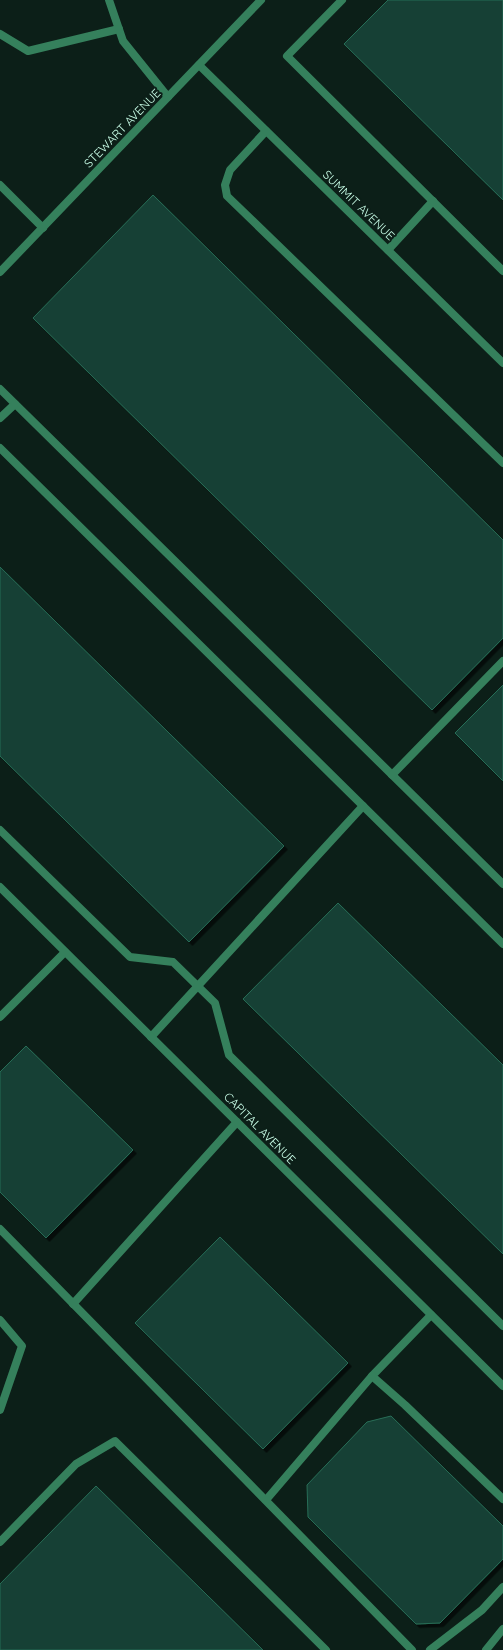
<svg xmlns="http://www.w3.org/2000/svg" width="503" height="1650" font-family="Quicksand,sans-serif">
	<style>
		.building { fill: #174134; stroke: #286d57; filter: url(#shadow) }
		.lines { fill: none; stroke-linecap: round; stroke-linejoin: round }
		.service { stroke: #35805c; stroke-width: 8 }
		.minor { stroke: #35805c; stroke-width: 8 }
		.labels { text-anchor: middle; dominant-baseline: central; stroke-width: 4; stroke-linejoin: round; paint-order: stroke }
		.street-label { font-size: 12px; fill: #caffe9; stroke: #0c1f18 }
	</style>
	<defs>
		<filter id="shadow"><feDropShadow dx="3.5" dy="3.5" stdDeviation="0" flood-color="#0009"/></filter>
	</defs>
	<rect width="100%" height="100%" fill="#0c1f18"/>
	<!-- building -->
	<g class="building">
		<path d="M 388,0 L 503,0 L 503,200 L 344,44 Z"/>
		<path d="M 153,195 L 503,540 L 503,638 L 432,710 L 33,318 Z"/>
		<path d="M 0,567 L 284,846 L 189,942 L 0,756 Z"/>
		<path d="M 503,685 L 503,781 L 455,733 Z"/>
		<path d="M 338,903 L 503,1065 L 503,1254 L 243,999 Z"/>
		<path d="M 26,1046 L 133,1150 L 46,1238 L 0,1192 L 0,1072 Z"/>
		<path d="M 220,1237 L 348,1363 L 263,1449 L 135,1323 Z"/>
		<path d="M 391,1416 L 503,1526 L 503,1559 L 440,1623 L 416,1624 L 308,1517 L 307,1485 L 367,1422 Z"/>
		<path d="M 96,1486 L 263,1650 L 0,1650 L 0,1584 Z"/>
	</g>
	<g class="lines">
		<!-- service -->
		<g class="service">
			<path d="M 109,0 L 123,41 L 168,97"/>
			<path d="M 342,0 L 287,56 L 503,271"/>
			<path d="M 0,34 L 28,51 L 119,29"/>
			<path d="M 266,131 L 230,170 L 225,185 L 227,196 L 503,463"/>
			<path d="M 388,250 L 433,201"/>
			<path d="M 0,389 L 503,884"/>
			<path d="M 0,418 L 15,404"/>
			<path d="M 0,448 L 503,944"/>
			<path d="M 392,775 L 503,661"/>
			<path d="M 0,830 L 130,957 L 173,962 L 215,1003 L 229,1055 L 503,1326"/>
			<path d="M 0,1017 L 65,952"/>
			<path d="M 151,1037 L 363,806"/>
			<path d="M 0,1229 L 412,1650"/>
			<path d="M 73,1304 L 237,1122"/>
			<path d="M 431,1315 L 372,1376 L 405,1405 L 503,1499"/>
			<path d="M 0,1320 L 22,1346 L 0,1410"/>
			<path d="M 266,1500 L 372,1376"/>
			<path d="M 0,1542 L 76,1464 L 115,1441 L 326,1650"/>
			<path d="M 430,1650 L 482,1610 L 503,1587"/>
			<path d="M 486,1650 L 503,1629"/>
		</g>
		<!-- minor -->
		<g class="minor">
			<path d="M 199,65 L 503,363"/>
			<path d="M 0,185 L 43,228"/>
			<path d="M 0,272 L 261,0"/>
			<path d="M 0,887 L 503,1386"/>
		</g>
	</g>
	<g class="labels">
		<!-- street labels -->
		<g class="street-label">
			<text transform="translate(122 128) rotate(-46)">STEWART AVENUE</text>
			<text transform="translate(359 205) rotate(44)">SUMMIT AVENUE</text>
			<text transform="translate(260 1128) rotate(45)">CAPITAL AVENUE</text>
		</g>
	</g>
</svg>
